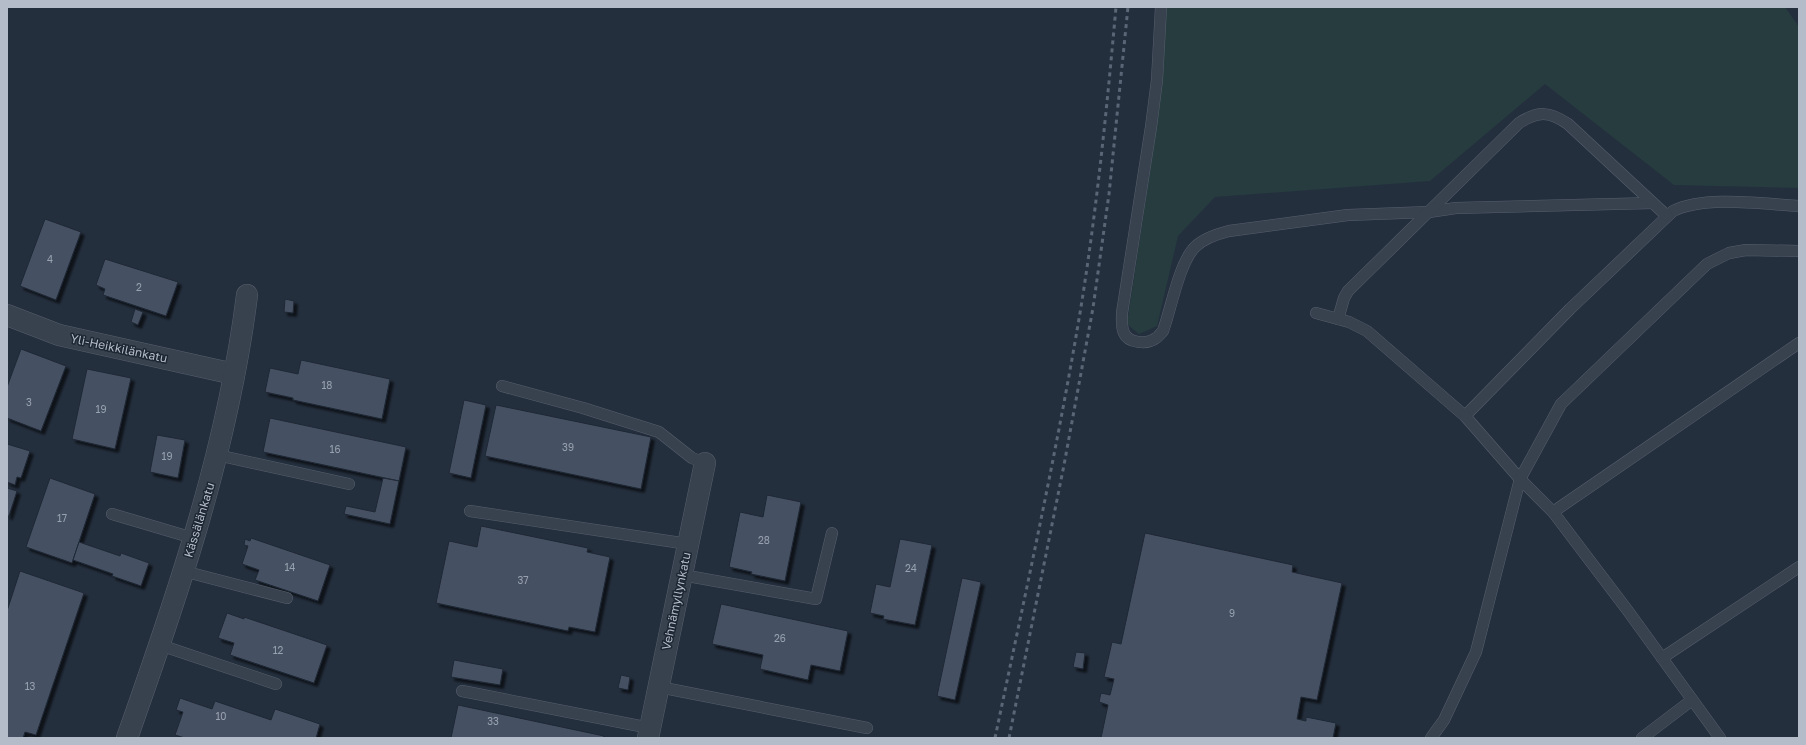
<svg xmlns="http://www.w3.org/2000/svg" width="1806" height="745" font-family="'Golos Text',sans-serif">
	<style>
		.green { fill: #263c3f }
		.building { fill: #455162; stroke: #1f2835; filter: url(#shadow) }
		.lines { fill: none; stroke-linecap: round; stroke-linejoin: round }
		.service-casing { stroke: #565f6c; stroke-width: 12 }
		.minor-casing { stroke: #565f6c; stroke-width: 22 }
		.service { stroke: #38414e; stroke-width: 11 }
		.minor { stroke: #38414e; stroke-width: 21 }
		.rail { stroke: #5a6575; stroke-width: 3; stroke-dasharray: 4 4; stroke-linecap: butt }
		.labels { text-anchor: middle; dominant-baseline: central; stroke-width: 3; stroke-linejoin: round; paint-order: stroke }
		.number-label { font-size: 10px; fill: #98a1af }
		.street-label { font-size: 12px; fill: #b4bcc9; stroke: #1d2633 }
	</style>
	<defs>
		<filter id="shadow"><feDropShadow dx="3.5" dy="3.5" stdDeviation="1" flood-color="#0009"/></filter>
	</defs>
	<rect width="100%" height="100%" fill="#242f3e"/>
	<!-- green -->
	<path class="green" d="M 1167,7 L 1785,7 L 1799,27 L 1799,188 L 1674,185 L 1545,84 L 1430,181 L 1215,197 L 1178,236 L 1157,326 L 1139,334 L 1127,324 L 1153,152 Z"/>
	<!-- building -->
	<g class="building">
		<path d="M 45,219 L 81,232 L 56,300 L 20,286 Z"/>
		<path d="M 105,259 L 178,282 L 166,316 L 103,295 L 105,289 L 96,285 Z"/>
		<path d="M 285,299 L 294,301 L 293,313 L 284,312 Z"/>
		<path d="M 135,309 L 143,312 L 138,325 L 131,322 Z"/>
		<path d="M 21,349 L 66,366 L 41,431 L 7,418 L 7,387 Z"/>
		<path d="M 301,360 L 390,379 L 382,419 L 293,400 L 293,398 L 265,392 L 270,368 L 298,374 Z"/>
		<path d="M 87,369 L 131,378 L 115,449 L 72,439 Z"/>
		<path d="M 464,400 L 486,405 L 471,478 L 449,473 Z"/>
		<path d="M 496,405 L 651,437 L 641,489 L 485,456 Z"/>
		<path d="M 270,418 L 406,447 L 399,481 L 263,452 Z"/>
		<path d="M 157,435 L 185,440 L 178,478 L 150,472 Z"/>
		<path d="M 7,444 L 30,451 L 21,478 L 17,477 L 15,485 L 7,482 Z"/>
		<path d="M 50,478 L 95,494 L 72,563 L 26,547 Z"/>
		<path d="M 383,478 L 399,481 L 390,524 L 344,514 L 346,506 L 375,512 Z"/>
		<path d="M 7,488 L 17,491 L 9,516 L 7,516 Z"/>
		<path d="M 767,495 L 801,502 L 785,581 L 751,574 L 752,572 L 729,567 L 740,512 L 763,517 Z"/>
		<path d="M 481,526 L 588,548 L 587,552 L 610,557 L 595,632 L 569,627 L 568,631 L 436,603 L 449,541 L 477,547 Z"/>
		<path d="M 1145,533 L 1293,565 L 1292,572 L 1342,583 L 1317,700 L 1301,697 L 1297,719 L 1306,721 L 1306,717 L 1336,723 L 1333,738 L 1101,738 L 1108,705 L 1099,702 L 1101,693 L 1110,695 L 1114,679 L 1104,677 L 1112,642 L 1121,644 Z"/>
		<path d="M 251,538 L 330,565 L 318,601 L 255,580 L 259,570 L 242,564 L 248,546 L 244,545 L 245,539 L 250,541 Z"/>
		<path d="M 900,539 L 932,545 L 915,625 L 883,619 L 884,616 L 870,613 L 876,584 L 890,587 Z"/>
		<path d="M 79,542 L 120,556 L 121,553 L 149,563 L 141,586 L 112,576 L 113,574 L 73,560 Z"/>
		<path d="M 20,571 L 84,593 L 36,735 L 25,732 L 23,738 L 7,738 L 7,611 Z"/>
		<path d="M 962,578 L 981,582 L 955,700 L 937,696 Z"/>
		<path d="M 721,604 L 848,631 L 840,671 L 811,665 L 808,680 L 760,669 L 763,655 L 712,644 Z"/>
		<path d="M 227,613 L 244,619 L 244,617 L 327,645 L 314,683 L 230,655 L 234,643 L 218,638 Z"/>
		<path d="M 1076,652 L 1085,653 L 1083,669 L 1073,667 Z"/>
		<path d="M 454,660 L 503,669 L 500,685 L 451,677 Z"/>
		<path d="M 621,675 L 630,677 L 628,690 L 618,688 Z"/>
		<path d="M 180,698 L 212,709 L 215,701 L 271,720 L 275,709 L 320,724 L 316,738 L 185,738 L 175,735 L 183,712 L 176,710 Z"/>
		<path d="M 458,705 L 604,736 L 603,738 L 451,738 Z"/>
	</g>
	<g class="lines">
		<defs>
			<g id="service">
				<path d="M 1161,7 L 1157,80 L 1151,127 L 1122,313 C 1122,319 1121,327 1124,333 C 1128,343 1147,345 1156,338 C 1158,337 1161,333 1163,331 C 1171,309 1179,263 1195,247 C 1204,238 1217,234 1229,231 L 1348,215 L 1429,212 L 1456,208 L 1653,203"/>
				<path d="M 1316,313 L 1349,322 L 1367,331 L 1465,416 L 1570,309 L 1673,211 C 1705,195 1764,204 1799,206"/>
				<path d="M 1338,319 L 1344,298 L 1348,291 L 1519,123 C 1538,111 1549,111 1568,124 L 1667,216"/>
				<path d="M 502,386 L 583,408 L 659,432 L 692,458 L 705,463"/>
				<path d="M 1465,416 L 1520,479 L 1553,512 L 1628,611 L 1720,738"/>
				<path d="M 217,455 L 349,484"/>
				<path d="M 470,511 L 688,544"/>
				<path d="M 1553,512 L 1799,343"/>
				<path d="M 112,514 L 193,538"/>
				<path d="M 183,571 L 287,598"/>
				<path d="M 682,575 L 816,599 L 832,533"/>
				<path d="M 160,645 L 276,684"/>
				<path d="M 1662,658 L 1799,567"/>
				<path d="M 659,687 L 867,728"/>
				<path d="M 462,691 L 650,728"/>
				<path d="M 1431,738 L 1444,720 L 1476,652 L 1520,479 L 1561,404 L 1707,264 L 1729,253 L 1746,250 L 1799,251"/>
				<path d="M 1642,738 L 1692,700"/>
			</g>
			<g id="minor">
				<path d="M 7,315 L 59,335 L 234,374"/>
				<path d="M 127,738 C 178,594 228,448 247,295"/>
				<path d="M 648,738 L 705,463"/>
			</g>
		</defs>
		<!-- service casing -->
		<use href="#service" class="service-casing"/>
		<!-- minor casing -->
		<use href="#minor" class="minor-casing"/>
		<!-- service -->
		<use href="#service" class="service"/>
		<!-- minor -->
		<use href="#minor" class="minor"/>
		<!-- rail -->
		<g class="rail">
			<path d="M 995,738 C 1025,595 1057,451 1081,307 C 1097,207 1107,107 1116,7"/>
			<path d="M 1009,738 L 1064,465 L 1093,308 L 1109,194 L 1128,7"/>
		</g>
	</g>
	<g class="labels">
		<!-- number labels -->
		<g class="number-label">
			<text x="50" y="259">4</text>
			<text x="139" y="287">2</text>
			<text x="327" y="385">18</text>
			<text x="29" y="402">3</text>
			<text x="101" y="409">19</text>
			<text x="568" y="447">39</text>
			<text x="335" y="449">16</text>
			<text x="167" y="456">19</text>
			<text x="62" y="518">17</text>
			<text x="764" y="540">28</text>
			<text x="290" y="567">14</text>
			<text x="911" y="568">24</text>
			<text x="523" y="580">37</text>
			<text x="1232" y="613">9</text>
			<text x="780" y="638">26</text>
			<text x="278" y="650">12</text>
			<text x="30" y="686">13</text>
			<text x="221" y="716">10</text>
			<text x="493" y="721">33</text>
		</g>
		<!-- street labels -->
		<g class="street-label">
			<text transform="translate(119 348) rotate(12)">Yli-Heikkilänkatu</text>
			<text transform="translate(199 520) rotate(-73)">Kässälänkatu</text>
			<text transform="translate(676 601) rotate(-78)">Vehnämyllynkatu</text>
		</g>
	</g>
	<!-- border -->
	<rect width="1806" height="745" fill="none" stroke="#b4bcc9" stroke-width="16"/>
</svg>
